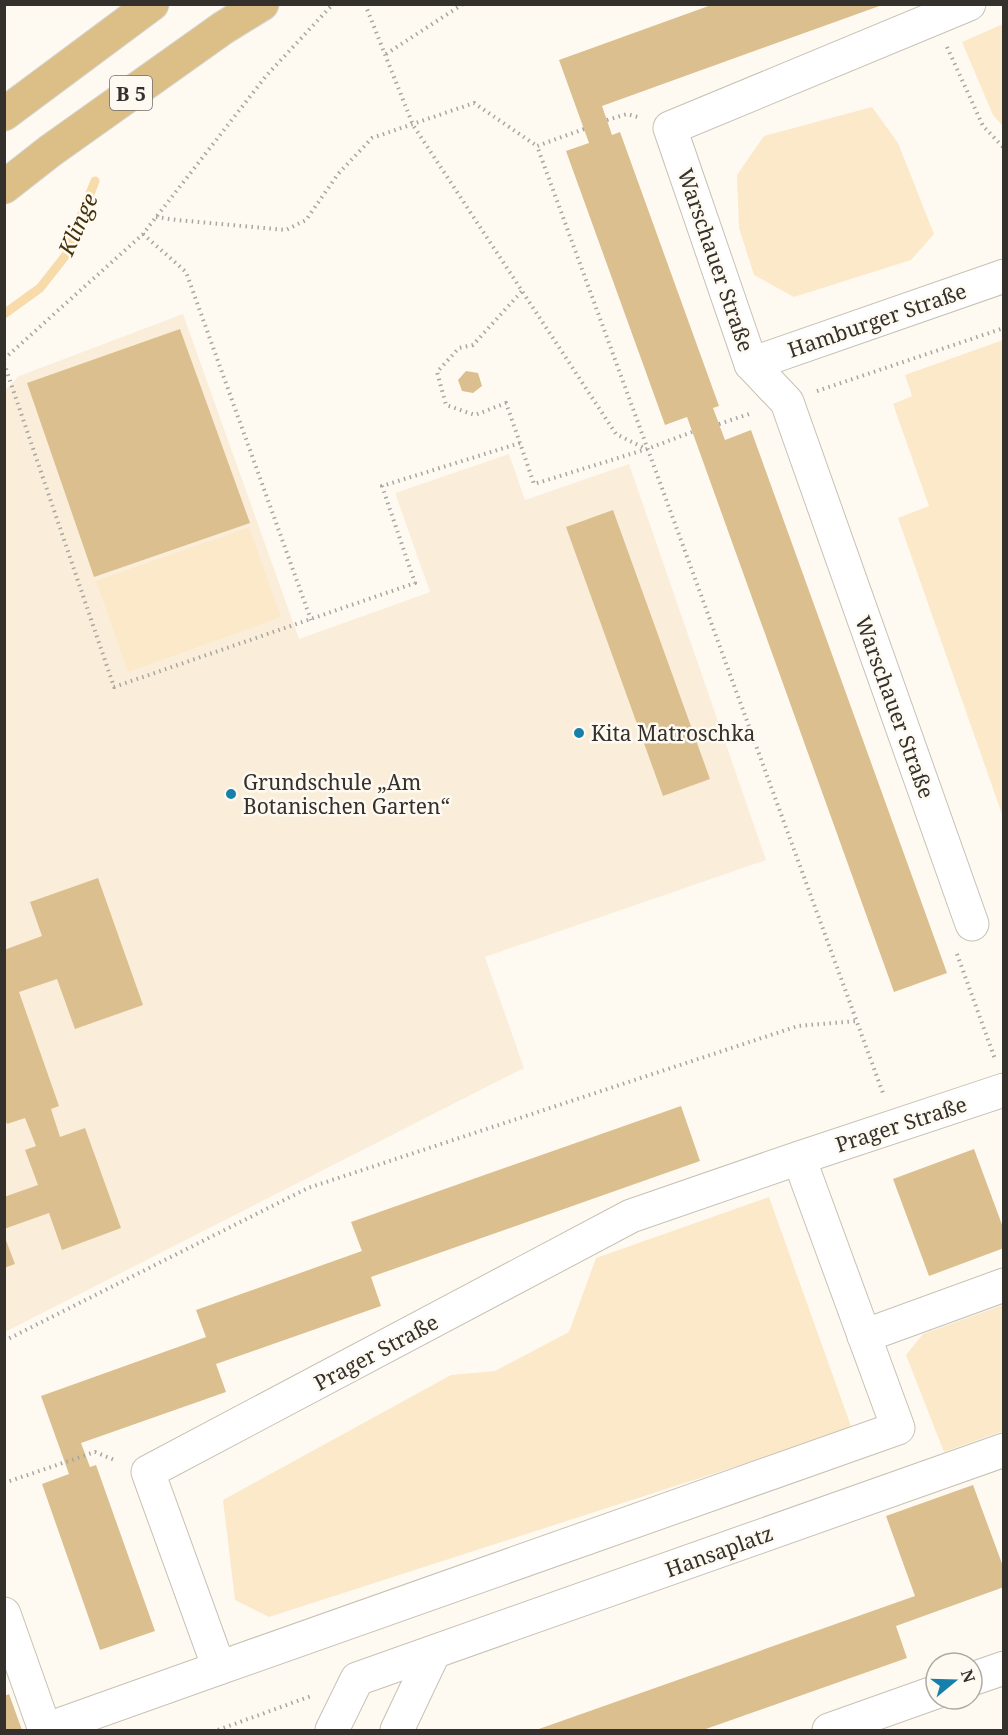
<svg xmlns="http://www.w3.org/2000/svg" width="1008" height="1735" font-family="'Noto Serif',serif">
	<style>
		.built { fill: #faeeda }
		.green { fill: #fbe9ca }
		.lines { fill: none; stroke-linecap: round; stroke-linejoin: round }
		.stream { stroke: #f7dbaa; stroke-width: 9 }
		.building { fill: #dbbf8f }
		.minor-casing { stroke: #c8c1b4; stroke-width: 35 }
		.major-casing { stroke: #d6d6d5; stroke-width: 35 }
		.path { stroke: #a9a69f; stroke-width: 4; stroke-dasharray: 1.5 4.5; stroke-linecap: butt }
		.minor { stroke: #fff; stroke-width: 33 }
		.major { stroke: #dcbf86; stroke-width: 33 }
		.poi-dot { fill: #1780aa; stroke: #fefaf2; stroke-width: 2 }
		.labels { text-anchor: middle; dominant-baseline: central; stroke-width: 5; stroke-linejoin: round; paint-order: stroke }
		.shield { fill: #fefaf2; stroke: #716d67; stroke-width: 1.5 }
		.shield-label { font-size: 20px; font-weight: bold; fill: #34312c }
		.street-label { font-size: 21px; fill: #34312c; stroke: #fefaf2 }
		.poi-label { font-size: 21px; fill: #34312c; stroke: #fefaf2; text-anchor: start }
		.water-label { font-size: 22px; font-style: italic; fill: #45320a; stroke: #fefaf2 }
	</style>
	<rect width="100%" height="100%" fill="#fefaf2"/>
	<!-- built -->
	<path class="built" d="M 183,314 L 299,639 L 430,592 L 395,493 L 509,454 L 525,500 L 629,464 L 766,860 L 485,957 L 524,1068 L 5,1332 L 5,390 L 19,376 Z"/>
	<!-- green -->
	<g class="green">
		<path d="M 1003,24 L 1003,126 L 993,115 L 962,42 Z"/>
		<path d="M 872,107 L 898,143 L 934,234 L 911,260 L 794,297 L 754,275 L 739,228 L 737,175 L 764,136 Z"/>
		<path d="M 1003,340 L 1004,340 L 1003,817 L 898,518 L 929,506 L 893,404 L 912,396 L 905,375 Z"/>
		<path d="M 249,527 L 281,617 L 128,672 L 96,581 Z"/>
		<path d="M 769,1197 L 852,1429 L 269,1617 L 235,1600 L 223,1500 L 451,1375 L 495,1371 L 569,1332 L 596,1258 Z"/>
		<path d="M 1003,1305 L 1003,1431 L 944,1452 L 906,1355 L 923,1334 Z"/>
	</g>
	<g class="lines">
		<!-- stream -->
		<path class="stream" d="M 4,314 L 40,288 L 66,255 L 95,181"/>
	</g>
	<!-- building -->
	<g class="building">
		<path d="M 714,4 L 885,4 L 602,106 L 612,135 L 620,132 L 719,406 L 713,408 L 725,440 L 751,430 L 947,973 L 894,992 L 687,417 L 665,425 L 566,151 L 589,143 L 559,60 Z"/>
		<path d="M 180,329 L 250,523 L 94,577 L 27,383 Z"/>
		<path d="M 466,371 L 478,373 L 482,386 L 473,393 L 462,391 L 458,380 Z"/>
		<path d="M 613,510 L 710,779 L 663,796 L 566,527 Z"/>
		<path d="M 98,878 L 143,1005 L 75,1029 L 57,979 L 19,992 L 59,1106 L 51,1109 L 60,1137 L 85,1128 L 121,1228 L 62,1250 L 49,1213 L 4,1229 L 4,1197 L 38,1185 L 25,1150 L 36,1146 L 25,1118 L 7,1124 L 4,1117 L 4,950 L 42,936 L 30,902 Z"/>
		<path d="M 681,1106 L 700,1161 L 371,1277 L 381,1306 L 216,1364 L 226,1392 L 81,1443 L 90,1467 L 96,1465 L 155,1631 L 100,1650 L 42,1484 L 69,1474 L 41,1396 L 206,1337 L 196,1310 L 362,1251 L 351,1222 Z"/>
		<path d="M 974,1149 L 1004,1230 L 1004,1248 L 929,1276 L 893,1179 Z"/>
		<path d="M 4,1235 L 15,1264 L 4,1268 Z"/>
		<path d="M 973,1485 L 1004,1569 L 1004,1587 L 896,1626 L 907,1658 L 703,1730 L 536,1730 L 915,1596 L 886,1516 Z"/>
		<path d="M 9,1694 L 22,1730 L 4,1730 L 4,1696 Z"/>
	</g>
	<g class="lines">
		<defs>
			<g id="minor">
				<path d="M 969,4 L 670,128 L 751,364 L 787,402 L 972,924"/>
				<path d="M 751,364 L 1004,276"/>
				<path d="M 799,1158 L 898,1428 L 219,1668 L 148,1472 L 631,1216 L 799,1158 L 1004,1090"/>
				<path d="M 864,1336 L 1004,1285"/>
				<path d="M 4,1614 L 45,1730"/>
				<path d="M 972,1679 L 1004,1668"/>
				<path d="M 45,1730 L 219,1668"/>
				<path d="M 332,1730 L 357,1679 L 1004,1450"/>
				<path d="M 397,1730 L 434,1652"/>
				<path d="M 829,1730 L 936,1692"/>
			</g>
			<g id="major">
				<path d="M 4,114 L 152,4"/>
				<path d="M 4,187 L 50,151 L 223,28 L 262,4"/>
			</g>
		</defs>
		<!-- minor casing -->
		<use href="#minor" class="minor-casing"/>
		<!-- major casing -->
		<use href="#major" class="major-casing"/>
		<!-- path -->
		<g class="path">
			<path d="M 365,4 L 413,125 L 616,434 L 646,449"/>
			<path d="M 947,47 L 983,126 L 1004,148"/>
			<path d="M 386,54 L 463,4"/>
			<path d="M 607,120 L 627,114 L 641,118"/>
			<path d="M 584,129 L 537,146 L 884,1096"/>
			<path d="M 156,217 L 177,220 L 286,230 L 306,220 L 338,174 L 372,138 L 474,103 L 537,146"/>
			<path d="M 143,234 L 186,272 L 311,620"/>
			<path d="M 4,359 L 143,234 L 266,76 L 333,4"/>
			<path d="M 4,363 L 114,687 L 415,583 L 382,486 L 520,443 L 534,484 L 647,449 L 692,432"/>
			<path d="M 817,391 L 1004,328"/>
			<path d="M 719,424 L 752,413"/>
			<path d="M 520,443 L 506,403 L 475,415 L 446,405 L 437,372 L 459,348 L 473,345 L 522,291"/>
			<path d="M 957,954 L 995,1059"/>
			<path d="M 4,1341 L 308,1188 L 798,1026 L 857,1021"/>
			<path d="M 4,1483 L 95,1452 L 117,1461"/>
			<path d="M 218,1730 L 311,1696"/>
		</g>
		<!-- minor -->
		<use href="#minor" class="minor"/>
		<!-- major -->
		<use href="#major" class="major"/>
	</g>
	<!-- markers -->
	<g class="poi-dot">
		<circle cx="579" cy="733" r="6"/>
		<circle cx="231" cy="794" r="6"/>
	</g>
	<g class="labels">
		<!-- shield labels -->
		<rect class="shield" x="110" y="76" width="42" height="34" rx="4.5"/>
		<g class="shield-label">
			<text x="131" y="93">B 5</text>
		</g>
		<!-- street labels -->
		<g class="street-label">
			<text transform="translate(716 260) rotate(71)">Warschauer Straße</text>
			<text transform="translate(877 320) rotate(-19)">Hamburger Straße</text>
			<text transform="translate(895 707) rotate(70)">Warschauer Straße</text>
			<text transform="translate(901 1124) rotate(-18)">Prager Straße</text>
			<text transform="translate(376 1352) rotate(-28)">Prager Straße</text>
			<text transform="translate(719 1551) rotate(-20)">Hansaplatz</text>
		</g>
		<!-- poi labels -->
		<g class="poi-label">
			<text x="591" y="733">Kita Matroschka</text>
			<text x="243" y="782">Grundschule „Am<tspan x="243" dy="24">Botanischen Garten“</tspan></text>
		</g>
		<!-- water labels -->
		<g class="water-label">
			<text transform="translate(77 224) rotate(-66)">Klinge</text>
		</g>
	</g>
	<!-- border -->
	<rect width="1008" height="1735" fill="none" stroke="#34312c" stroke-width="12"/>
	<!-- north arrow -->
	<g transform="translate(954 1681) rotate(71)"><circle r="28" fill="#fefaf2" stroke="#adaaa3" stroke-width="1.5"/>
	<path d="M0-4.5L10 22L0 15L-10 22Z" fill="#1780aa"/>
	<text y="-9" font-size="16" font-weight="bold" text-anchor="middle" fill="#34312c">N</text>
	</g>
</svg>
